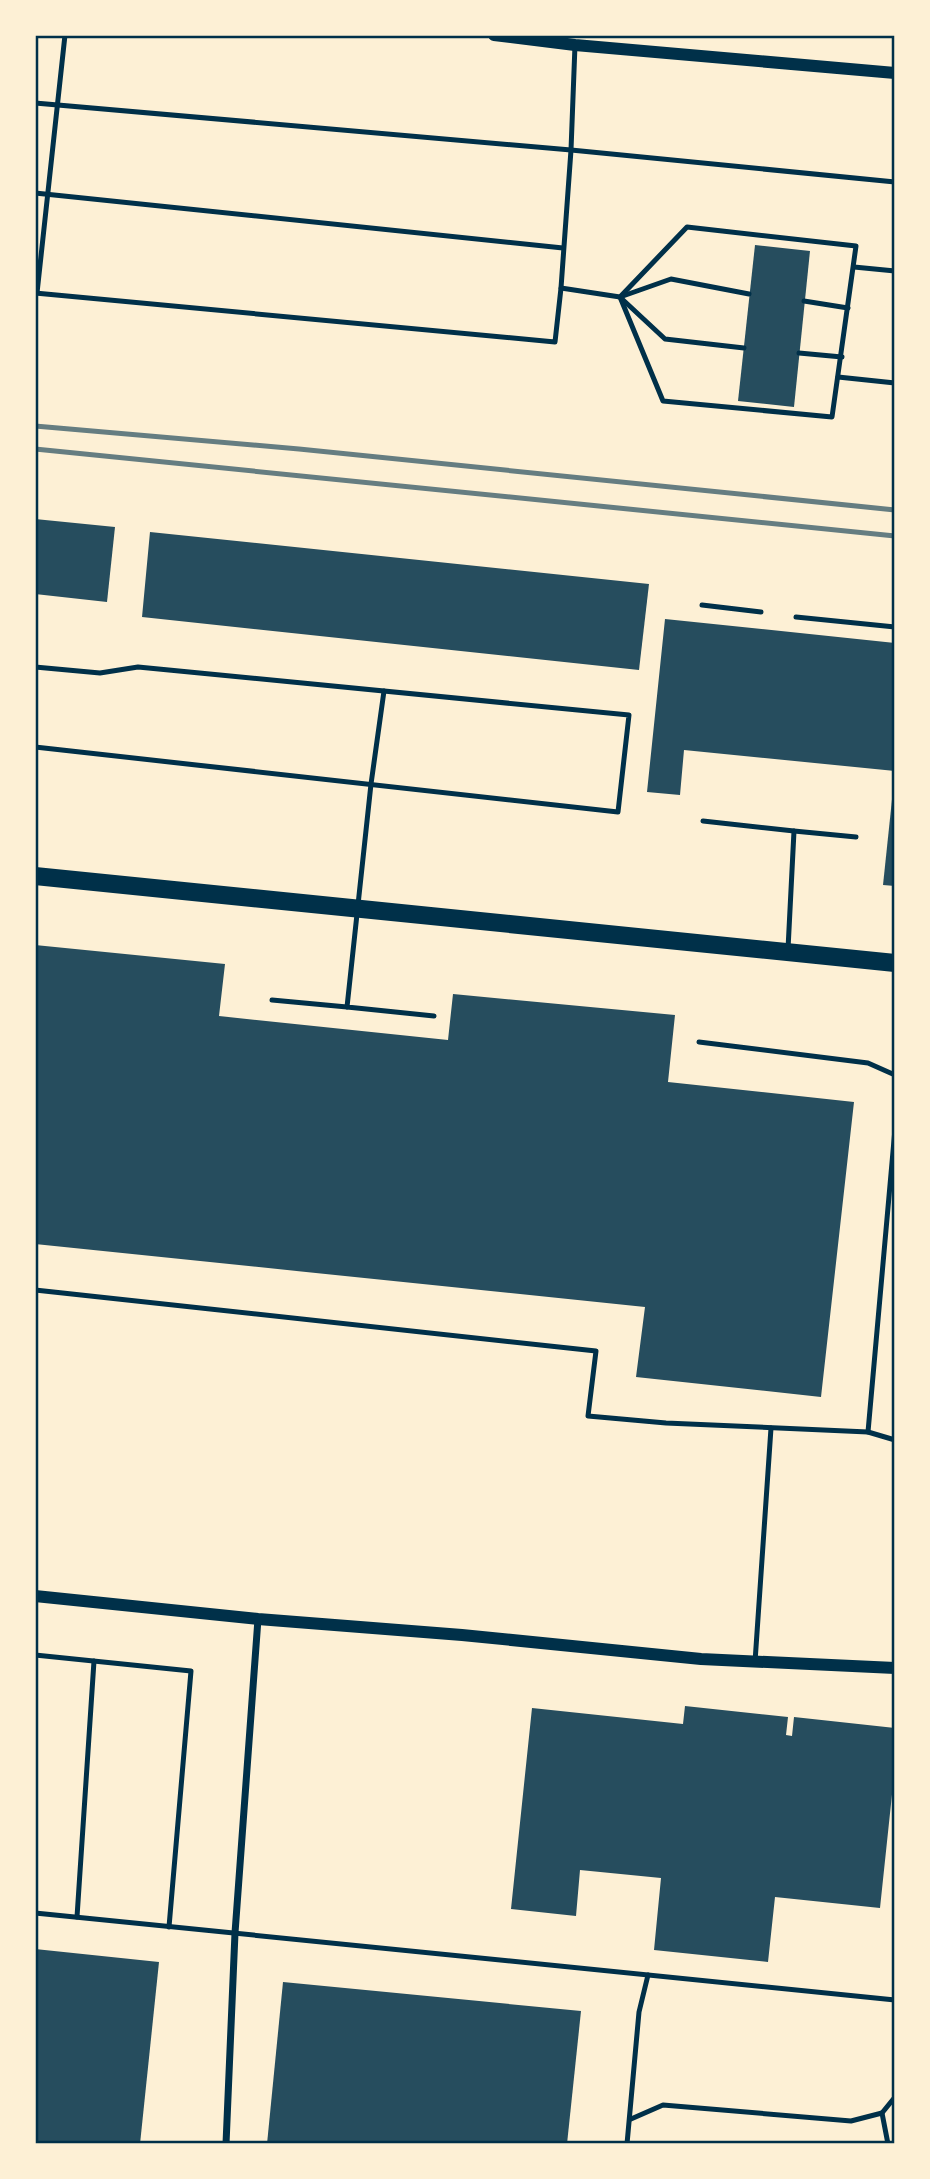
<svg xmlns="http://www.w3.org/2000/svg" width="930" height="2179" font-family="Helvetica,sans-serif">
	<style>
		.building { fill: #264d5e }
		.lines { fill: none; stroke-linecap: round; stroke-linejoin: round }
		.service { stroke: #003049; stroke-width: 5 }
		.minor { stroke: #003049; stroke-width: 7 }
		.tertiary { stroke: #003049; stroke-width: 12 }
		.primary { stroke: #003049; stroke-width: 18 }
		.rail { stroke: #657d81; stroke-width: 5 }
		.neatline { fill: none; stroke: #003049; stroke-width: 2.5 }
	</style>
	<rect width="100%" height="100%" fill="#fdf0d5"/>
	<!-- building -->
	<g class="building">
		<path d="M 755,245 L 810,251 L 794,407 L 738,401 Z"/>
		<path d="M 35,519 L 115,527 L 107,602 L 35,594 Z"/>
		<path d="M 150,532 L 649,584 L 639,670 L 142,617 Z"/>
		<path d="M 665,619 L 895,643 L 895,771 L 684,750 L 680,795 L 647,792 Z"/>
		<path d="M 893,790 L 895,790 L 895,886 L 883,885 Z"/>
		<path d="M 35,945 L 225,964 L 219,1016 L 448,1040 L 453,994 L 675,1015 L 668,1082 L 854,1102 L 821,1397 L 636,1377 L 645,1307 L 35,1244 Z"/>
		<path d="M 685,1706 L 788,1717 L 786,1735 L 792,1736 L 794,1717 L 895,1728 L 895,1766 L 880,1908 L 775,1897 L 768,1962 L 654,1950 L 661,1878 L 580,1870 L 576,1916 L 511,1909 L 532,1708 L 683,1724 Z"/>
		<path d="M 35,1949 L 159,1962 L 140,2144 L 35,2144 Z"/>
		<path d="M 283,1982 L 581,2011 L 567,2144 L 267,2144 Z"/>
	</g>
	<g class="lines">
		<!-- service -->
		<g class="service">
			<path d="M 35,103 L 571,150 L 895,182"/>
			<path d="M 35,193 L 563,248"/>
			<path d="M 687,227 L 856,246 L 832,417 L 663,401 L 620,297 Z"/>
			<path d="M 854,267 L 895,271"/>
			<path d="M 561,288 L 620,297 L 671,279 L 749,294"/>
			<path d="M 35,293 L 555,342 L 561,288 L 571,150 L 575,45"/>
			<path d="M 37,293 L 65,35"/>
			<path d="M 622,299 L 665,339 L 744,348"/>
			<path d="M 804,301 L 848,308"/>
			<path d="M 799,353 L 842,357"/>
			<path d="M 838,377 L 895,383"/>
			<path d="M 702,605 L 761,612"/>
			<path d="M 796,617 L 895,627"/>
			<path d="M 35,667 L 100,673 L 138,667 L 629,715 L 618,812 L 35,747"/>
			<path d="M 384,691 L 371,784 L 347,1007 L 434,1016"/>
			<path d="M 703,821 L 794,831 L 788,949"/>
			<path d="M 794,831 L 856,837"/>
			<path d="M 272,1000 L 347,1007"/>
			<path d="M 699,1042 L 868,1063 L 895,1075"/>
			<path d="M 35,1290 L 596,1351 L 588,1416 L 666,1423 L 868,1432 L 895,1440"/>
			<path d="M 868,1432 L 895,1129"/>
			<path d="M 35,1655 L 191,1671 L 169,1927"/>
			<path d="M 755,1662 L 771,1428"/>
			<path d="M 35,1913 L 895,2000"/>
			<path d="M 77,1917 L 94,1661"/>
			<path d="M 882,2113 L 888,2144"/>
			<path d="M 631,2119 L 663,2105 L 851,2121 L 882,2113 L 895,2097"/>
			<path d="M 627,2144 L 639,2012 L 648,1975"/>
		</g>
		<!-- minor -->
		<path class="minor" d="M 226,2144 L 235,1933 L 258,1619"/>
		<!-- tertiary -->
		<g class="tertiary">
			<path d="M 494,35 L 575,45 L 895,73"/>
			<path d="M 35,1596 L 258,1619 L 462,1635 L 701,1659 L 895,1668"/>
		</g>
		<!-- primary -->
		<path class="primary" d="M 35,876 L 895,963"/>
		<!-- rail -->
		<g class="rail">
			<path d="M 35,426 L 299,449 L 895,510"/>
			<path d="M 35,449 L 895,536"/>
		</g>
	</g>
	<!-- border -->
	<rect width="930" height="2179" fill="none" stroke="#fdf0d5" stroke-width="74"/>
	<rect x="37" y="37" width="856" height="2105" class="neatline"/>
</svg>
